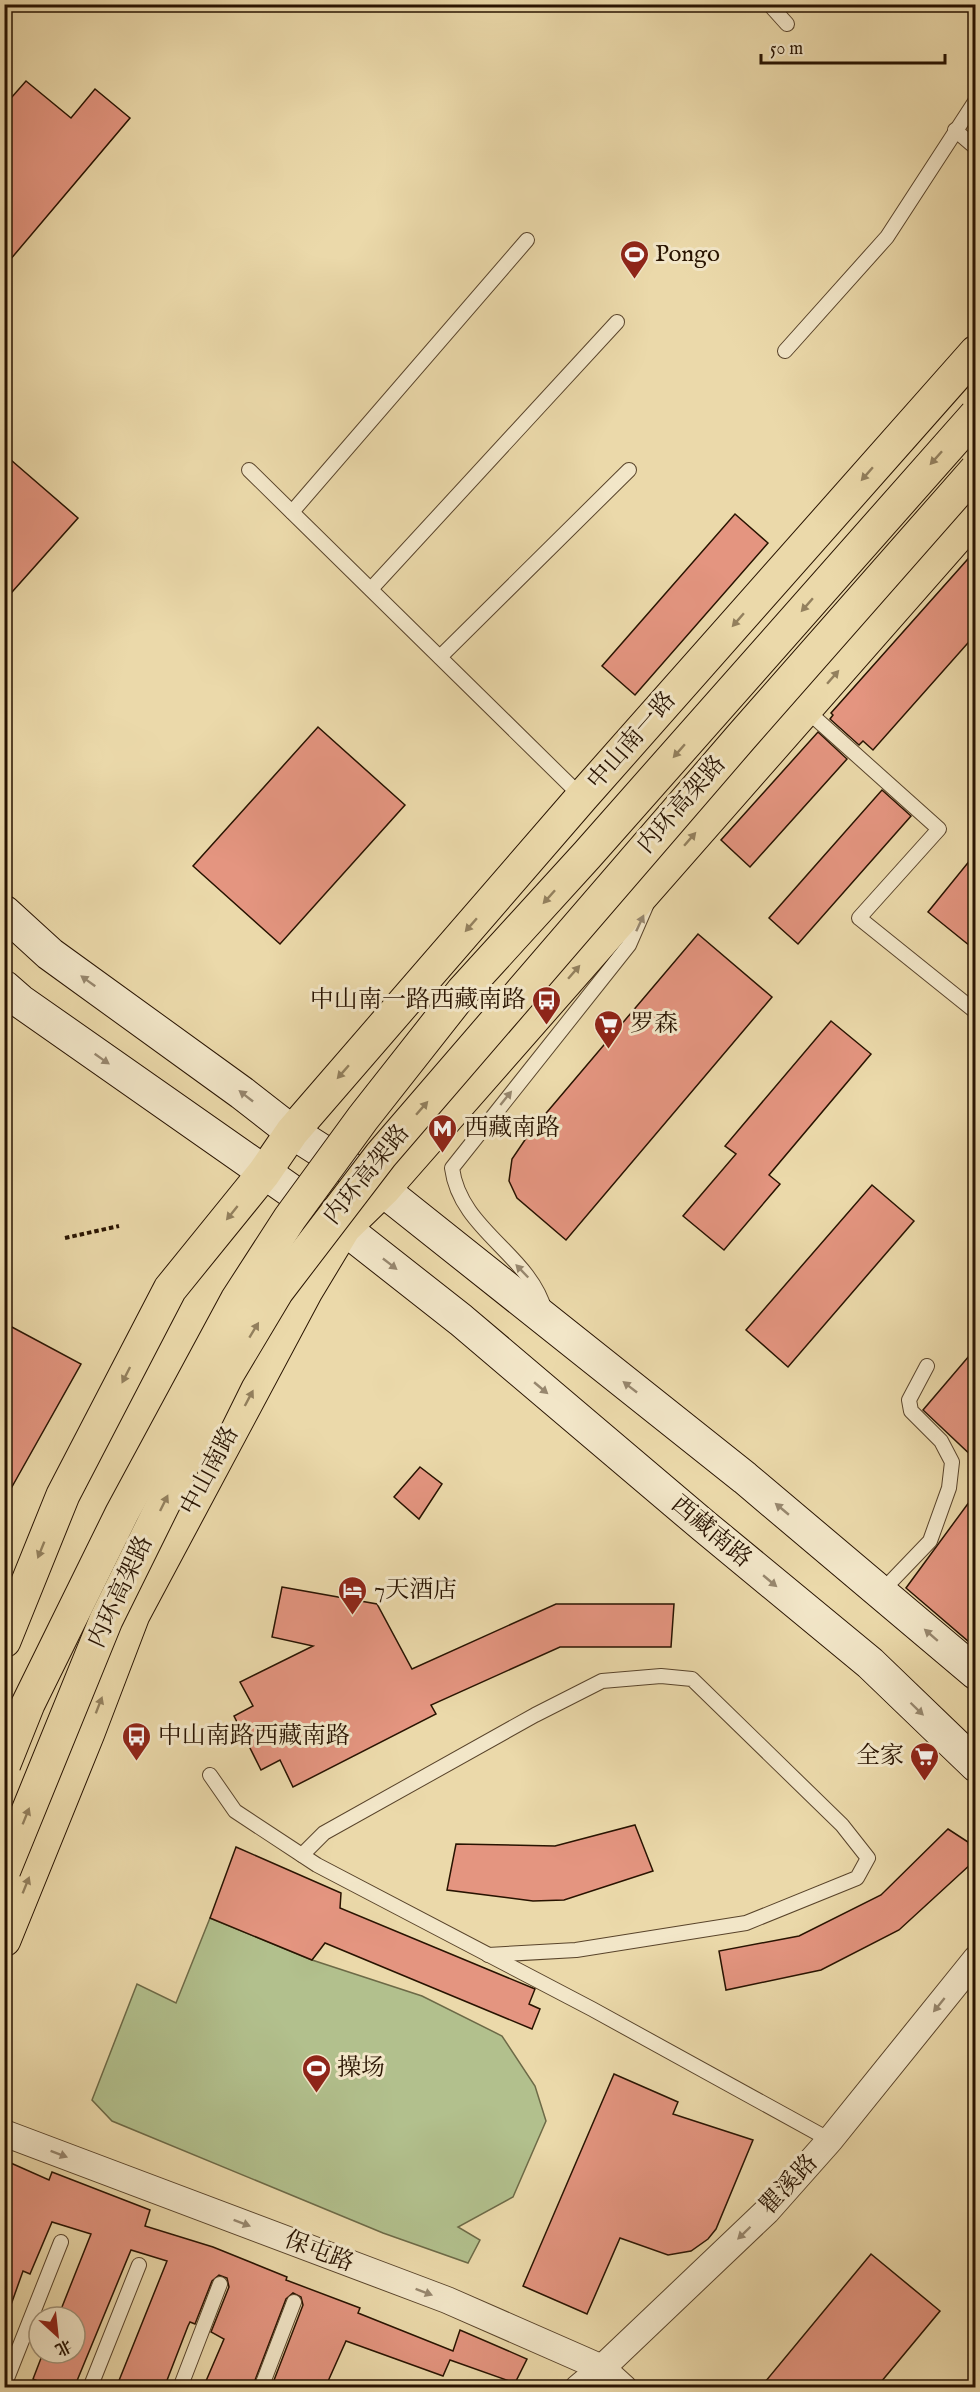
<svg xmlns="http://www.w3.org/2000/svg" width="980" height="2392" font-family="'IM FELL English','Noto Serif SC',serif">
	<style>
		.green { fill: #b2c08d; stroke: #6d6a47; stroke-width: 1.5 }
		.building { fill: #e49580; stroke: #281301; stroke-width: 1.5 }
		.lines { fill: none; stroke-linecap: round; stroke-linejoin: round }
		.service-casing { stroke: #59442b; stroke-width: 16 }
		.minor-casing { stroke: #59442b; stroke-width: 28 }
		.secondary-casing { stroke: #281301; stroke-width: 35 }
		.primary-casing { stroke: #281301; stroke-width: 35 }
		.path { stroke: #281301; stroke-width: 4; stroke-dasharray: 4.5 3; stroke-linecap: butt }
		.service { stroke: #f2e6c8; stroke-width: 14 }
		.minor { stroke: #f2e6c8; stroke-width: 26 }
		.secondary { stroke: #f2e6c8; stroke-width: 33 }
		.primary { stroke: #ebd9aa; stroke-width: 33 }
		.trunk-bridge-casing { stroke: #281301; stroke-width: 35; stroke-linecap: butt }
		.trunk-bridge { stroke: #ebd9aa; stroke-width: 33 }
		.oneway { fill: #93805e }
		.oneway2 { fill: #97876e }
		.labels { text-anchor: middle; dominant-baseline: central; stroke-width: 6; stroke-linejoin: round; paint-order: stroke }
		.poi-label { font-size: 24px; fill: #281301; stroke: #f2e6c8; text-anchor: start }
		.street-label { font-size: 24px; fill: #281301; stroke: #f2e6c8 }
	</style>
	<rect width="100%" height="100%" fill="#ebd9aa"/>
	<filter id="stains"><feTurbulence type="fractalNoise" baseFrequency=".00333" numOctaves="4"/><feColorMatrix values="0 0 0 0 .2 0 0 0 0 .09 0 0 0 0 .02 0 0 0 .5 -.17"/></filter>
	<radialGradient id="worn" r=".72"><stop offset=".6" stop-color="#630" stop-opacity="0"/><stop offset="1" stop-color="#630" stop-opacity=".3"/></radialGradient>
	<!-- green -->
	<path class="green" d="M 210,1918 L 312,1960 L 422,1996 L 502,2036 L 535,2086 L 546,2121 L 513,2197 L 458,2227 L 480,2240 L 468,2263 L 383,2233 L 112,2121 L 92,2100 L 137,1984 L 176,2003 Z"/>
	<!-- building -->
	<g class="building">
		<path d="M 26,81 L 71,118 L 95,89 L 130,118 L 4,267 L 4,106 Z"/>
		<path d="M 4,454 L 78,518 L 4,601 Z"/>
		<path d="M 735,514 L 768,543 L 635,695 L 602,666 Z"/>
		<path d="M 975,551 L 975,635 L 873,750 L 863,741 L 859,745 L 830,719 L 833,715 L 831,713 Z"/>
		<path d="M 318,727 L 405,805 L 280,944 L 193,866 Z"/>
		<path d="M 818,732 L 847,759 L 750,867 L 721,840 Z"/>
		<path d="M 882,790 L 911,816 L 798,944 L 769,918 Z"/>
		<path d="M 975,854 L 975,950 L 928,912 Z"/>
		<path d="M 698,934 L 772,997 L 566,1240 L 517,1198 L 509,1181 L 512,1159 L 531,1131 Z"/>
		<path d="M 831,1021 L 871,1054 L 769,1175 L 780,1184 L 724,1250 L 683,1216 L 736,1154 L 725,1146 Z"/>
		<path d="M 872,1185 L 914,1221 L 788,1367 L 746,1330 Z"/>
		<path d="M 10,1326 L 81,1364 L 4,1501 L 4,1336 Z"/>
		<path d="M 975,1349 L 975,1459 L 923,1410 Z"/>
		<path d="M 420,1467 L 442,1484 L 419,1519 L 394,1497 Z"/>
		<path d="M 975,1494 L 975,1647 L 906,1588 Z"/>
		<path d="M 282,1587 L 377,1604 L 412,1669 L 556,1604 L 674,1604 L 671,1647 L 560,1647 L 431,1705 L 436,1714 L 293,1787 L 280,1760 L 261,1770 L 234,1716 L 253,1706 L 240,1682 L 313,1646 L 272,1637 Z"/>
		<path d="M 635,1825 L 653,1871 L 564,1900 L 533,1901 L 447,1890 L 456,1844 L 555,1846 Z"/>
		<path d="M 948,1829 L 968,1842 L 972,1863 L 899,1930 L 821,1970 L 726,1990 L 719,1951 L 799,1936 L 881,1895 Z"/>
		<path d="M 236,1847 L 341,1893 L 340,1908 L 535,1989 L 529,2004 L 540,2009 L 532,2029 L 325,1943 L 312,1960 L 210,1918 Z"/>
		<path d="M 614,2074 L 678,2102 L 673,2114 L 753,2140 L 716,2229 L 708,2239 L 691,2251 L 668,2255 L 620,2238 L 587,2314 L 523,2286 Z"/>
		<path d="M 4,2160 L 49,2180 L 52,2172 L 150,2210 L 145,2226 L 213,2247 L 287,2277 L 286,2280 L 360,2308 L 358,2313 L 453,2351 L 460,2330 L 527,2359 L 515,2383 L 450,2360 L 443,2376 L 346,2341 L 325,2388 L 271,2388 L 303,2305 L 301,2297 L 293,2293 L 286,2299 L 252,2388 L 203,2388 L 224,2339 L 211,2332 L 229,2287 L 227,2278 L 219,2275 L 212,2281 L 195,2324 L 190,2322 L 188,2326 L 164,2388 L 116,2388 L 167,2261 L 131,2250 L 74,2388 L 53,2388 L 33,2379 L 43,2353 L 75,2353 L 75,2317 L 58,2317 L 91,2234 L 52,2222 L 30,2274 L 23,2271 L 7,2316 L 4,2316 Z"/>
		<path d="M 871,2254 L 940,2311 L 876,2388 L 760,2388 Z"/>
	</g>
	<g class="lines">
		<defs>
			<g id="service">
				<path d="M 769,4 L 787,24"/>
				<path d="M 955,130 L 976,148"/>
				<path d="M 785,351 L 887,237 L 976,100"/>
				<path d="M 249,470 L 582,797"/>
				<path d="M 292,512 L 527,240"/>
				<path d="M 371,589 L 617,322"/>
				<path d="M 440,657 L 629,470"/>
				<path d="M 805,709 L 939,829 L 859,918 L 976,1012"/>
				<path d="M 545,1311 C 530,1254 460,1230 452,1168 L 629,945 L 646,906"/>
				<path d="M 881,1592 L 930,1541 L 949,1488 L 952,1462 L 941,1441 L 911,1411 L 909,1400 L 927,1366"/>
				<path d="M 210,1775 L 235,1811 L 317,1865 L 592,2009 L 830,2140"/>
				<path d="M 302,1855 L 324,1833 L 535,1715 L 602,1681 L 661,1676 L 692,1679 L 842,1825 L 868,1858 L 857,1878 L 746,1923 L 576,1950 L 488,1955"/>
				<path d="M 4,2386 L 61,2242"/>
				<path d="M 90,2388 L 139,2265"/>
				<path d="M 180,2388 L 220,2284"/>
				<path d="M 261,2388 L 294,2302"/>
			</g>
			<g id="minor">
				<path d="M 4,2133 L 447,2300 L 602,2368 L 624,2388"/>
				<path d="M 578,2388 L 602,2368 L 767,2211 L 830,2140 L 976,1959"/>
			</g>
			<g id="secondary">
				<path d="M 4,912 L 50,954 L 242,1093 L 292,1132 L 383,1190 L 745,1478 L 976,1673"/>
				<path d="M 4,987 L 20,1001 L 344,1228 L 461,1320 L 704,1526 L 870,1663 L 976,1765"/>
			</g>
			<g id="primary">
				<path d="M 4,1641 L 63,1495 L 170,1289 L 264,1173 L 292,1132 L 582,797 L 976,352"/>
				<path d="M 4,1940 L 88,1733 L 133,1615 L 306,1291 L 344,1228 L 383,1190 L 976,515"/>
			</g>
		</defs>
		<!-- service casing -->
		<use href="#service" class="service-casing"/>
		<!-- minor casing -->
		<use href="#minor" class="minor-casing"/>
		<!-- secondary casing -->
		<use href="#secondary" class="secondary-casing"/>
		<!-- primary casing -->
		<use href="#primary" class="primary-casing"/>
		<!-- path -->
		<path class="path" d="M 65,1238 L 119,1226"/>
		<!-- service -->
		<use href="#service" class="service"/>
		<!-- minor -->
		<use href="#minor" class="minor"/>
		<!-- secondary -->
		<use href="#secondary" class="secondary"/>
		<!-- primary -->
		<use href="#primary" class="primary"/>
		<defs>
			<g id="trunk-bridge">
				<path d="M 4,1764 L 28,1704 L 122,1513 L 237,1300 L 290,1218 L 363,1118 L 463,991 L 587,855 L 976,415"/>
				<path d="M 4,1870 L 106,1620 L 228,1373 L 277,1291 L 381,1155 L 742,736 L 976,470"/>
			</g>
		</defs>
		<!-- trunk-bridge casing -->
		<use href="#trunk-bridge" class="trunk-bridge-casing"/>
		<!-- trunk-bridge -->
		<use href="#trunk-bridge" class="trunk-bridge"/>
	</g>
	<!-- one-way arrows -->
	<defs><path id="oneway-solid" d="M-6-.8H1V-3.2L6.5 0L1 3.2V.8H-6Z" transform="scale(1.5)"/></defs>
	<g class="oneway">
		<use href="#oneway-solid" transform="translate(936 458) rotate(132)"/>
		<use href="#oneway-solid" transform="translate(867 474) rotate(131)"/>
		<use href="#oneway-solid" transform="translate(807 605) rotate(131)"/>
		<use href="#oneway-solid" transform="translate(738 620) rotate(131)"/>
		<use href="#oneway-solid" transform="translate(833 677) rotate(-49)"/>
		<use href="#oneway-solid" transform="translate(679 751) rotate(131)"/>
		<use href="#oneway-solid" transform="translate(690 839) rotate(-49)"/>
		<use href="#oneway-solid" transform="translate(549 897) rotate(132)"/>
		<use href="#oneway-solid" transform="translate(471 925) rotate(131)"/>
		<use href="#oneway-solid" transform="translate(574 972) rotate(-49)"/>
		<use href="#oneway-solid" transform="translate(343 1072) rotate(131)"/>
		<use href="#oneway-solid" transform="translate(422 1108) rotate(-49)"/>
		<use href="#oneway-solid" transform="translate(232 1213) rotate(129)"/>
		<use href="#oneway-solid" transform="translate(254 1330) rotate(-59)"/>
		<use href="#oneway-solid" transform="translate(126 1375) rotate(117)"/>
		<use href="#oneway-solid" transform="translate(249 1398) rotate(-62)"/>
		<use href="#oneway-solid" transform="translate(164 1503) rotate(-64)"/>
		<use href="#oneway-solid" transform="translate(41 1550) rotate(112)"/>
		<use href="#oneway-solid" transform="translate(99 1705) rotate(-69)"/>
		<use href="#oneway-solid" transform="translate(26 1816) rotate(-68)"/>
		<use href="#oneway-solid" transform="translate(26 1885) rotate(-68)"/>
	</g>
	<g class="oneway2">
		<use href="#oneway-solid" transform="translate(640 923) rotate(-65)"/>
		<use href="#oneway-solid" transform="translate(88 981) rotate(-144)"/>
		<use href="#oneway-solid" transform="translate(102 1059) rotate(35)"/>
		<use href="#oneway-solid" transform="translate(246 1096) rotate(-142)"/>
		<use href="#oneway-solid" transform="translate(506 1098) rotate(-51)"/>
		<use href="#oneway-solid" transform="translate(390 1264) rotate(38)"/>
		<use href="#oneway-solid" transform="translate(522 1271) rotate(-134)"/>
		<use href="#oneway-solid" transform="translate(630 1387) rotate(-142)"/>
		<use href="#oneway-solid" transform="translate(541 1388) rotate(40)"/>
		<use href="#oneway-solid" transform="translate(782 1509) rotate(-140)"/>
		<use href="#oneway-solid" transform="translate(770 1581) rotate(40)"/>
		<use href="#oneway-solid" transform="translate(931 1635) rotate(-139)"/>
		<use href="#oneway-solid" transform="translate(917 1709) rotate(44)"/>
		<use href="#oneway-solid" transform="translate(939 2005) rotate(129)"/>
		<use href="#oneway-solid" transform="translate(59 2154) rotate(21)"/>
		<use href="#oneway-solid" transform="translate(242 2223) rotate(21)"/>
		<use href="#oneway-solid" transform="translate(744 2233) rotate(136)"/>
		<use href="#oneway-solid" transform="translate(424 2292) rotate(21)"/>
	</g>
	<!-- icons -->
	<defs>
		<symbol id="stadium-pin" viewBox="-11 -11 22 30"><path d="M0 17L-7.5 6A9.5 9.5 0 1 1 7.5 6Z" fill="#8f2418" stroke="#f2e6c8"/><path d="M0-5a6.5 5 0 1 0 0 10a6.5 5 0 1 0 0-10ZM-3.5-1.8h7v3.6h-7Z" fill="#fff"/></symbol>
		<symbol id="bus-pin" viewBox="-11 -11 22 30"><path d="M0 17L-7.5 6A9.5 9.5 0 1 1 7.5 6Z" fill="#8f2418" stroke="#f2e6c8"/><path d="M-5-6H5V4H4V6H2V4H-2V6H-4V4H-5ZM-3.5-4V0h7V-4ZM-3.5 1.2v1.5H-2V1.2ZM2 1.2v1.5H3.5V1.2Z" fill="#fff"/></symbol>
		<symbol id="supermarket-pin" viewBox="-11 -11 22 30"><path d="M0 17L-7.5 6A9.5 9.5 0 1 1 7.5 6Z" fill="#8f2418" stroke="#f2e6c8"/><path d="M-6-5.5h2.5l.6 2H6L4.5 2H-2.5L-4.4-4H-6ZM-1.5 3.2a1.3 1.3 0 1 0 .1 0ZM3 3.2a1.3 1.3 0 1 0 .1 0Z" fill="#fff"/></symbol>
		<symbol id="metro-pin" viewBox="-11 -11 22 30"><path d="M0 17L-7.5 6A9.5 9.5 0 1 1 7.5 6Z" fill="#8f2418" stroke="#f2e6c8"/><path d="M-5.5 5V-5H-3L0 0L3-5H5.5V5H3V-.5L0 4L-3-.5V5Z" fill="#fff"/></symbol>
		<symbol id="hotel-pin" viewBox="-11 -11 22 30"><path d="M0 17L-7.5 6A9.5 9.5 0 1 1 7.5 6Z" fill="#8f2418" stroke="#f2e6c8"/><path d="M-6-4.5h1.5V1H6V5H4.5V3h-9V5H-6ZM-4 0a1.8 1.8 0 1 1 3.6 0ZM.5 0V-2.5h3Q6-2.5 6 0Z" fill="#fff"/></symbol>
	</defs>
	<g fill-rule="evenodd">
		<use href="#stadium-pin" x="618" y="238" width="33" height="45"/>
		<use href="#bus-pin" x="530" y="984" width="33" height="45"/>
		<use href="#supermarket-pin" x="592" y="1008" width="33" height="45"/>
		<use href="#metro-pin" x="426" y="1112" width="33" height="45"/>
		<use href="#hotel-pin" x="336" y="1574" width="33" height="45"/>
		<use href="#bus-pin" x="120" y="1720" width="33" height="45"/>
		<use href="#supermarket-pin" x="908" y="1740" width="33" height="45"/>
		<use href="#stadium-pin" x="300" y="2052" width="33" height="45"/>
	</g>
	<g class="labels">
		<!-- poi labels -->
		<g class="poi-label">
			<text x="655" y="254">Pongo</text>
			<text x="526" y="1000" text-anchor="end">中山南一路西藏南路</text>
			<text x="630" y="1024">罗森</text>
			<text x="464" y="1128">西藏南路</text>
			<text x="374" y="1590">7天酒店</text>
			<text x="158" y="1736">中山南路西藏南路</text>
			<text x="904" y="1756" text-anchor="end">全家</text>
			<text x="337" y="2068">操场</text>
		</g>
		<!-- street labels -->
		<g class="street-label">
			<text transform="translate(632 741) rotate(-49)">中山南一路</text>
			<text transform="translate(682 805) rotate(-49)">内环高架路</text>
			<text transform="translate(367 1175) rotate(-51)">内环高架路</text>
			<text transform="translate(210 1471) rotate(-62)">中山南路</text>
			<text transform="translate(711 1532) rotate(40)">西藏南路</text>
			<text transform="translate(121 1592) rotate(-65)">内环高架路</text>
			<text transform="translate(789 2185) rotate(-47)">瞿溪路</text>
			<text transform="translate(319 2252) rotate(21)">保屯路</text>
		</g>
	</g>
	<!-- margin -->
	<rect width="980" height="2392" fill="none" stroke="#ebd9aa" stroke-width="24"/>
	<rect x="6" y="6" width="968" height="2380" fill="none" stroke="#281301" stroke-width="3"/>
	<rect x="12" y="12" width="956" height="2368" fill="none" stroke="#281301" stroke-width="1.5"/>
	<!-- north arrow -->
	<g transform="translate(57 2335) rotate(153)"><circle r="28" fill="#f2e6c8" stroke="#a19278" stroke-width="1.5"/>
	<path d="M0-4.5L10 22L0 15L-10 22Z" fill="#8f2418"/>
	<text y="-9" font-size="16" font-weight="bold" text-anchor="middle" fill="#281301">北</text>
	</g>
	<!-- scale -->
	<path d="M761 54v9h184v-9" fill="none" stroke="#281301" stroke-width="3"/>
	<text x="770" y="54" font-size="18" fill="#281301" stroke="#f2e6c8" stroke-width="4.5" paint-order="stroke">50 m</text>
	<rect width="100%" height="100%" filter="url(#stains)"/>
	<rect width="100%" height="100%" fill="url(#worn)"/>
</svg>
